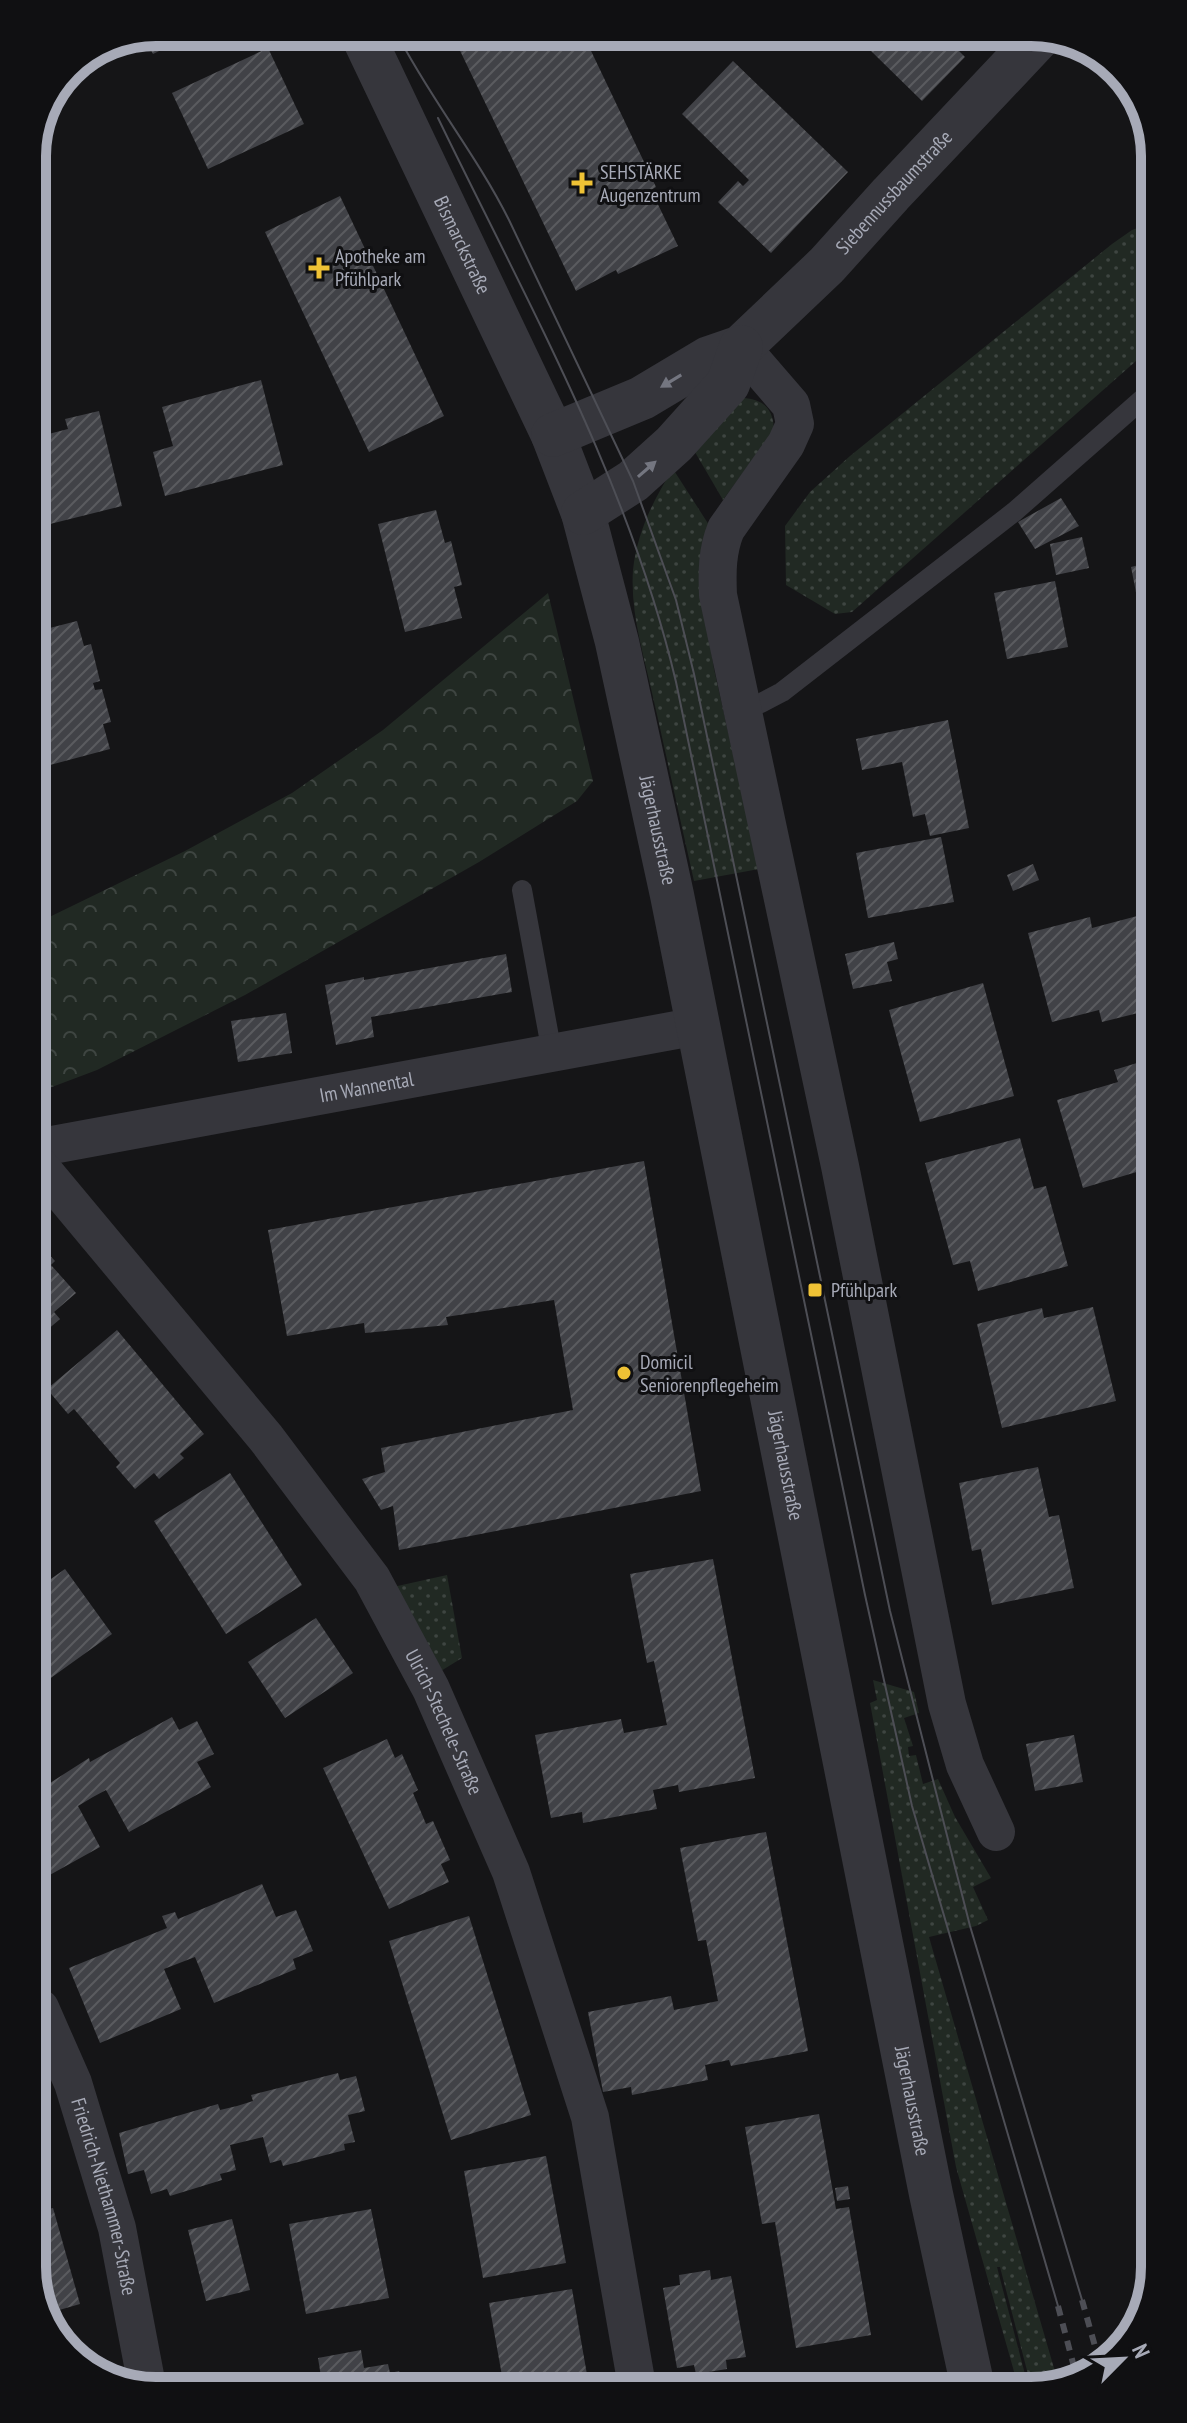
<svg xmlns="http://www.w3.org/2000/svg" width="1187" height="2423" font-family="'PT Sans Narrow',sans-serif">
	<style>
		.grass { fill: url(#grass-dots) }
		.forest { fill: url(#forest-crowns) }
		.building { fill: url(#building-hatch) }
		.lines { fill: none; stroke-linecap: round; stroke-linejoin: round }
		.service { stroke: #36363c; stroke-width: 20 }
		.minor { stroke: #36363c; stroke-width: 38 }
		.tertiary { stroke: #36363c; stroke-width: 44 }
		.tram { stroke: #4d4e55; stroke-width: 2 }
		.rail { stroke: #4d4e55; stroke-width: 6; stroke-dasharray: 10 8; stroke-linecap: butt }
		.oneway { fill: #747680 }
		.poi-dot { fill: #efc235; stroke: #101012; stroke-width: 3 }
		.labels { text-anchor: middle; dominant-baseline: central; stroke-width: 6; stroke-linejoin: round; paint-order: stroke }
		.poi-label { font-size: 20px; fill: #a7aab7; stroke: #101012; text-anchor: start }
		.street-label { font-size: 20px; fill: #a7aab7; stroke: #101012 }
		.rim { fill: none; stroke: #a7aab7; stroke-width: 10 }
	</style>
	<defs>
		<pattern id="grass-dots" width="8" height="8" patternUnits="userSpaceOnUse" patternTransform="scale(2)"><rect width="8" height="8" fill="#212923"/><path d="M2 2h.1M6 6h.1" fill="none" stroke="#3e4541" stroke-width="1.8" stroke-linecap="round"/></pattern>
		<pattern id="forest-crowns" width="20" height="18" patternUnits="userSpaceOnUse" patternTransform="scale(2)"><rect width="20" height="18" fill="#212923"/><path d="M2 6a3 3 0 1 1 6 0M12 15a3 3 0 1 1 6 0" fill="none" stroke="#3e4541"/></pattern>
		<pattern id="building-hatch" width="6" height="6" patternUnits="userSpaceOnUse" patternTransform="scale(2)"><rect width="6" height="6" fill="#414247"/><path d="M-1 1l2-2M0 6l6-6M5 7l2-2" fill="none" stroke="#5a5b5f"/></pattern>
	</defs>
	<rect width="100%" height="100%" fill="#151517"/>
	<!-- grass -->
	<g class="grass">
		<path d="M 1146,225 L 1147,350 L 1136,361 L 852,612 L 835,614 L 786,585 L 785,526 L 810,492 L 850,456 L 1112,244 L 1132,230 Z"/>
		<path d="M 734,398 C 759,397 773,404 774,430 L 723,500 L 692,447 Z"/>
		<path d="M 673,469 L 709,525 L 704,606 L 714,669 L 759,869 L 694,881 C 680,820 667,758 653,697 C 644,656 630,613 633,570 C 637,533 653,500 673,469 Z"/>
		<path d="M 447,1575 L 462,1658 L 436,1674 L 384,1589 Z"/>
		<path d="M 873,1680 L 914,1692 L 919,1713 L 904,1718 L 913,1746 L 908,1747 L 909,1756 L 916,1755 L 923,1784 L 938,1779 L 955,1817 L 991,1878 L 973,1887 L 988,1920 L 976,1926 L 929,1937 L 1058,2382 L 1030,2382 L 1000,2267 L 997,2267 L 1027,2382 L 1017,2382 L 956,2167 L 870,1703 L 877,1700 Z"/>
	</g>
	<!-- forest -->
	<path class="forest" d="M 548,593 L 593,781 L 577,801 L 479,862 L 245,995 L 97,1070 L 36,1093 L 35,924 L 185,851 L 292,793 L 383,730 Z"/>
	<!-- building -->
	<g class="building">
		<path d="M 156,32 L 198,32 L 153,54 L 144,37 Z"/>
		<path d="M 451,32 L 582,32 L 656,187 L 651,190 L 678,246 L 618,274 L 616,270 L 576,291 Z"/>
		<path d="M 885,32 L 940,32 L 965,57 L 922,101 L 869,49 Z"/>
		<path d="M 268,48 L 304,124 L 208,169 L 172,93 Z"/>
		<path d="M 733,61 L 848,172 L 771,253 L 718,202 L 738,181 L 743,186 L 749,180 L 682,114 Z"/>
		<path d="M 340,196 L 444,416 L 369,452 L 265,232 Z"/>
		<path d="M 261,380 L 283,465 L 165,496 L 153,452 L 173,446 L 162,407 Z"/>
		<path d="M 99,411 L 122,506 L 34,528 L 33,438 L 68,429 L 65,419 Z"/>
		<path d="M 1061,498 L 1079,526 L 1035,549 L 1018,522 Z"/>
		<path d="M 436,510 L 445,543 L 451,541 L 462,585 L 454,587 L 462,618 L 405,632 L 378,524 Z"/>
		<path d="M 1082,537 L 1089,568 L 1056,575 L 1050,544 Z"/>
		<path d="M 1148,552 L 1148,633 L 1144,633 L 1131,567 L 1139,565 L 1137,554 Z"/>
		<path d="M 1055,581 L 1068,647 L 1007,659 L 994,593 Z"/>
		<path d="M 77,621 L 84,646 L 91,644 L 100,681 L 93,683 L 95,690 L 102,689 L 111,722 L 103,724 L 110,749 L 35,769 L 34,632 Z"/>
		<path d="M 948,720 L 969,828 L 930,836 L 925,814 L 913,817 L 902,762 L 862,770 L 856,739 Z"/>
		<path d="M 941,837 L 954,902 L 868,918 L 856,853 Z"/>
		<path d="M 1033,864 L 1039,880 L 1013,891 L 1007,875 Z"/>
		<path d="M 1141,915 L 1149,945 L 1150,1010 L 1102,1022 L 1099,1010 L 1052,1022 L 1028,933 L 1090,917 L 1092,928 Z"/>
		<path d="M 894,942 L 898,959 L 887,962 L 892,981 L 853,989 L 845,954 Z"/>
		<path d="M 506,954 L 512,992 L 371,1017 L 374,1037 L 336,1045 L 325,985 L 364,977 L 364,980 Z"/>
		<path d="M 983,983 L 1014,1096 L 920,1122 L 889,1010 Z"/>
		<path d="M 286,1013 L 292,1053 L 238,1062 L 231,1021 Z"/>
		<path d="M 1150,1059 L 1150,1168 L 1083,1188 L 1057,1100 L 1118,1082 L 1114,1070 Z"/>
		<path d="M 1020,1138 L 1034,1189 L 1046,1186 L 1068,1266 L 978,1291 L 970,1261 L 953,1265 L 925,1163 Z"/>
		<path d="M 644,1161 L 701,1491 L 399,1550 L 393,1506 L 381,1510 L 362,1479 L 385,1472 L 381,1448 L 573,1410 L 554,1300 L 446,1317 L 448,1325 L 365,1333 L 364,1323 L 287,1336 L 268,1230 Z"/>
		<path d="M 37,1241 L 55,1261 L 51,1265 L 76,1293 L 54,1312 L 60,1319 L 39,1337 L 37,1334 Z"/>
		<path d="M 1093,1307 L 1116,1401 L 1002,1428 L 977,1324 L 1042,1308 L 1044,1318 Z"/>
		<path d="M 117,1330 L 204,1434 L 180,1454 L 184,1458 L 159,1479 L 154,1473 L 135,1489 L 116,1467 L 120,1463 L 74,1409 L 68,1414 L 47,1389 Z"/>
		<path d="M 1038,1467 L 1049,1517 L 1059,1515 L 1074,1588 L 992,1605 L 981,1549 L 972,1551 L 959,1483 Z"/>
		<path d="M 230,1473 L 302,1585 L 226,1634 L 154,1521 Z"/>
		<path d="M 713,1559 L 755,1778 L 679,1792 L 678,1785 L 653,1790 L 657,1809 L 583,1823 L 582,1812 L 551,1818 L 535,1735 L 621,1719 L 624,1733 L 667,1725 L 654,1661 L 647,1663 L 630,1574 Z"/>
		<path d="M 65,1569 L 112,1634 L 41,1685 L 38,1588 Z"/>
		<path d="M 316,1618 L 353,1673 L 285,1718 L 248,1662 Z"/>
		<path d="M 172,1717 L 179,1730 L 197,1721 L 214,1754 L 197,1762 L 211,1787 L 129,1832 L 106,1790 L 93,1797 L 78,1806 L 100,1847 L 39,1881 L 39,1790 L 89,1758 L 90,1762 Z"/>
		<path d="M 1074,1735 L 1083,1782 L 1035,1791 L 1026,1744 Z"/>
		<path d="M 387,1739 L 395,1758 L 402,1754 L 418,1790 L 413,1793 L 426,1824 L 433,1821 L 450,1860 L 441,1864 L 449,1882 L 389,1909 L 323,1768 Z"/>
		<path d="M 766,1832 L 808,2051 L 731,2066 L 729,2060 L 705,2065 L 708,2080 L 632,2095 L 631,2087 L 603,2092 L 588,2012 L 671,1996 L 674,2010 L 718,2001 L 706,1940 L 698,1941 L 680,1848 Z"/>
		<path d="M 262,1884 L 276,1917 L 296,1910 L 313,1951 L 293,1959 L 296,1969 L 214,2003 L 195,1957 L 164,1969 L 181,2009 L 100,2043 L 69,1968 L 167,1928 L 162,1916 L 175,1912 L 178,1919 Z"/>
		<path d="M 469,1916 L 531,2115 L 451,2140 L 389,1941 Z"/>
		<path d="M 338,2073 L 340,2080 L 356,2076 L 365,2111 L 348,2115 L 355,2142 L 344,2144 L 345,2150 L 283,2166 L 281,2160 L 270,2163 L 263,2137 L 230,2145 L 236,2170 L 220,2174 L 222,2180 L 170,2196 L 167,2189 L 151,2194 L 144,2170 L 128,2174 L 119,2133 L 218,2104 L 220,2110 L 237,2106 L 253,2101 L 251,2095 Z"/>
		<path d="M 1148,2101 L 1153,2118 L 1143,2121 L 1138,2104 Z"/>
		<path d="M 819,2114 L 836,2209 L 849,2207 L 871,2335 L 796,2348 L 775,2222 L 762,2224 L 745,2127 Z"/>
		<path d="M 546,2156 L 566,2263 L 483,2278 L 464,2171 Z"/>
		<path d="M 848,2186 L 850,2199 L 837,2201 L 835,2188 Z"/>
		<path d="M 53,2208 L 80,2304 L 42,2315 L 41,2211 Z"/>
		<path d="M 371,2209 L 389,2298 L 306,2314 L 289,2224 Z"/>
		<path d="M 232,2219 L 250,2290 L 206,2301 L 188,2230 Z"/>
		<path d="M 710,2270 L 711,2280 L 731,2276 L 746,2357 L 726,2360 L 727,2369 L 696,2374 L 694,2365 L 677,2368 L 663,2288 L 680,2285 L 679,2275 Z"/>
		<path d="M 572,2289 L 589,2386 L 504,2387 L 489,2303 Z"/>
		<path d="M 361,2350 L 364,2368 L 388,2364 L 390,2373 L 399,2371 L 406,2388 L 323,2389 L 318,2358 Z"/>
		<path d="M 245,2373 L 247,2383 L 282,2377 L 284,2389 L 213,2390 L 211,2379 Z"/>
	</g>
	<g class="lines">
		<!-- service -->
		<g class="service">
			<path d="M 741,708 L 761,703 L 782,692 L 1014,512 L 1147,395"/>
			<path d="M 522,890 L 552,1053"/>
		</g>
		<!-- minor -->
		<g class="minor">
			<path d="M 741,347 L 791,405 L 795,424 L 786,444 L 726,529 C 717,551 717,572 718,595 L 840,1166 L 947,1704 L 965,1765 L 996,1832"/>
			<path id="s1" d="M 36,1148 L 698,1026"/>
			<path id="s2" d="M 36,1162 L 266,1438 L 372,1579 L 431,1689 L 511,1872 L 590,2117 L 637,2386"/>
			<path id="s3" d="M 40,2008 L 73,2083 L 117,2228 L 148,2391"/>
		</g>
		<!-- tertiary -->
		<g class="tertiary">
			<path id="s4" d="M 361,32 L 553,435 L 583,513 L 617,642 L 672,895 L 931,2194 L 972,2383"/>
			<path id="s5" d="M 553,435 L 642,398 L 709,358 L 741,347 L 827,265 L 891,194 L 1043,33"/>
			<path d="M 583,513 L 633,481 L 674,444 L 728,384 L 741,347"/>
		</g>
		<!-- tram -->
		<g class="tram">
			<path d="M 396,32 C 429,97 476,154 509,220 L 633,481 L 676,600 L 694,674 L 890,1611 L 970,1926 L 1082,2300"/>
			<path d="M 438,118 C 527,302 629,482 676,682 L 865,1595 L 912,1806 L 1058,2306"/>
		</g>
		<!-- rail -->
		<g class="rail">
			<path d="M 1082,2300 L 1100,2364"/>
			<path d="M 1058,2306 L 1078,2382"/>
		</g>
	</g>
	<!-- one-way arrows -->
	<defs><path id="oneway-solid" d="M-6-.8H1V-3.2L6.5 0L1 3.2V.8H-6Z" transform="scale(2)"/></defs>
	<g class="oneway">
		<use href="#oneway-solid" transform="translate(671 381) rotate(149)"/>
		<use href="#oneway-solid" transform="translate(647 469) rotate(-41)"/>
	</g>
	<!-- markers -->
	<g class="poi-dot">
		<path d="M578 171h8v8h8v8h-8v8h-8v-8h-8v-8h8z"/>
		<path d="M315 256h8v8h8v8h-8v8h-8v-8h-8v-8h8z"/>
		<rect x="807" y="1282" width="16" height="16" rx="4"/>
		<circle cx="624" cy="1373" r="8"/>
	</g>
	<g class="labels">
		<!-- poi labels -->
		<g class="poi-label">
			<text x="600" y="172">SEHSTÄRKE<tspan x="600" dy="23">Augenzentrum</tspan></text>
			<text x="335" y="256">Apotheke am<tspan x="335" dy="23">Pfühlpark</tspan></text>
			<text x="831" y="1290">Pfühlpark</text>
			<text x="640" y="1362">Domicil<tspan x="640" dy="23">Seniorenpflegeheim</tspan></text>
		</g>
		<!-- street labels -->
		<g class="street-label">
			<text stroke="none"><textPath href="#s5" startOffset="426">Siebennussbaumstraße</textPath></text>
			<text stroke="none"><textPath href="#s4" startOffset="236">Bismarckstraße</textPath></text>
			<text stroke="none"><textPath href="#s4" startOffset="856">Jägerhausstraße</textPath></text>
			<text stroke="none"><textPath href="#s1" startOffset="336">Im Wannental</textPath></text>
			<text stroke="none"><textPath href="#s4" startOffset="1504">Jägerhausstraße</textPath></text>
			<text stroke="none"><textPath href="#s2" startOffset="696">Ulrich-Stechele-Straße</textPath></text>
			<text stroke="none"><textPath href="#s4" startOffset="2152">Jägerhausstraße</textPath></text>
			<text stroke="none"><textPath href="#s3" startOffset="200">Friedrich-Niethammer-Straße</textPath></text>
		</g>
	</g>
	<!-- crop -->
	<path d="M0 0H1187V2423H0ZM156 46H1031A110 110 0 0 1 1141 156V2267A110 110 0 0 1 1031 2377H156A110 110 0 0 1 46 2267V156A110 110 0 0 1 156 46Z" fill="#101012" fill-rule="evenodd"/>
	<path class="rim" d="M156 46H1031A110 110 0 0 1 1141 156V2267A110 110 0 0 1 1031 2377H156A110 110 0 0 1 46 2267V156A110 110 0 0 1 156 46Z"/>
	<!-- north arrow -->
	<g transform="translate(1123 2359) rotate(66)" stroke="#101012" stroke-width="6" paint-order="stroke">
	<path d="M0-6L14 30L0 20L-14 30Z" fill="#a7aab7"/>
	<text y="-12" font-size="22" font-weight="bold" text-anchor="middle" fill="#a7aab7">N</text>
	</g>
</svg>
